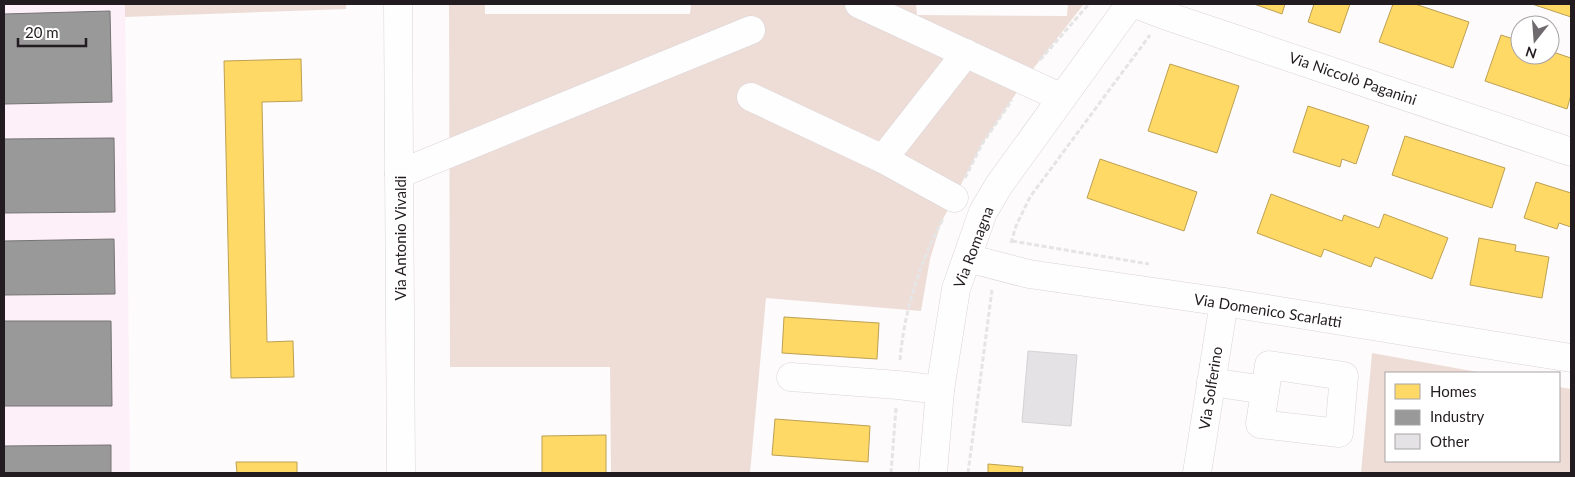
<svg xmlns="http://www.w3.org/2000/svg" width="1575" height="477" font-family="Lato,sans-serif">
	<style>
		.built { fill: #fef0f8 }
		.green { fill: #eeddd7 }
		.homes { fill: #ffd966; stroke: #bda051 }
		.industry { fill: #999; stroke: #757475 }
		.building { fill: #e5e2e5; stroke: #d5d3d6 }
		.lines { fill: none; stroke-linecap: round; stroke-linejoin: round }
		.minor-casing { stroke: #d9d4d7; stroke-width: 29 }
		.path { stroke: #e5e5e5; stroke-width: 3; stroke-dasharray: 5 2.5; stroke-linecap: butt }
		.minor { stroke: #fffeff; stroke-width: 28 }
		.labels { text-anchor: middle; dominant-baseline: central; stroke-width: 5; stroke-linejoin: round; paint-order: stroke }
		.street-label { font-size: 15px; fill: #221c20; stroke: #fff }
	</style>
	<rect width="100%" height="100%" fill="#fdfbfc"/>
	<!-- built -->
	<path class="built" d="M 4,4 L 125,4 L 130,473 L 4,473 Z"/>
	<!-- green -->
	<g class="green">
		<path d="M 125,4 L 346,4 L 346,9 L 125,17 Z"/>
		<path d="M 449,4 L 485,4 L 485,14 L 690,14 L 691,4 L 916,4 L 917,15 L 1067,16 L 1068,4 L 1084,4 L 1029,74 L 982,144 L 941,223 L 930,259 L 921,311 L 766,298 L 750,473 L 611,473 L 610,367 L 450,367 Z"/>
		<path d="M 1372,353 L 1483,373 L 1386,373 L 1386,461 L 1559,461 L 1559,387 L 1571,389 L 1571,473 L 1361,473 Z"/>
	</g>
	<!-- homes -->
	<g class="homes">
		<path d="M 1254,4 L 1285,4 L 1282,14 Z"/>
		<path d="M 1314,4 L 1350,4 L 1340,33 L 1308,22 Z"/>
		<path d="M 1393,4 L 1415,4 L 1469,22 L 1453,68 L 1379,42 Z"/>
		<path d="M 1532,4 L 1571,4 L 1571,17 Z"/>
		<path d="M 1501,35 L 1520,41 L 1520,55 L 1550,55 L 1550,51 L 1571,58 L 1571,95 L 1567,109 L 1485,81 Z"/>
		<path d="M 301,59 L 302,101 L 262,102 L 267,342 L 293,341 L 294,377 L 231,378 L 224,61 Z"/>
		<path d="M 1170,64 L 1239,86 L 1217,153 L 1148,131 Z"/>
		<path d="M 1308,106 L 1369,126 L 1356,164 L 1342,159 L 1340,167 L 1293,152 Z"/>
		<path d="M 1405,136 L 1505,168 L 1492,208 L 1392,175 Z"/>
		<path d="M 1100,159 L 1197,192 L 1184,231 L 1087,198 Z"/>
		<path d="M 1536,182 L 1571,193 L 1571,227 L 1559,223 L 1557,229 L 1524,218 Z"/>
		<path d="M 1271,194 L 1342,221 L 1344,215 L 1379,228 L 1384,214 L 1448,238 L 1432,279 L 1375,257 L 1371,267 L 1324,249 L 1321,257 L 1257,233 Z"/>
		<path d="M 1479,238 L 1516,245 L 1515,251 L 1549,257 L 1542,298 L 1470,285 Z"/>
		<path d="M 784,317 L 879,323 L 877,359 L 782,353 Z"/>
		<path d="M 775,419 L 870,426 L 868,462 L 772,455 Z"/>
		<path d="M 606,435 L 606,473 L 542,473 L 542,436 Z"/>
		<path d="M 236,462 L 297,462 L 297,473 L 237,473 Z"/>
		<path d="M 988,464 L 1023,467 L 1022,473 L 988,473 Z"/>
	</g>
	<!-- industry -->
	<g class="industry">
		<path d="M 110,11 L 112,102 L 4,104 L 4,14 Z"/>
		<path d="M 114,138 L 115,212 L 4,213 L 4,139 Z"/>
		<path d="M 114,239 L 115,294 L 4,295 L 4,241 Z"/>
		<path d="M 4,321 L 111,321 L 112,406 L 4,406 Z"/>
		<path d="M 111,445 L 111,473 L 4,473 L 4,446 Z"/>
	</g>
	<!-- building -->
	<path class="building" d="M 1028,351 L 1077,355 L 1071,426 L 1022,422 Z"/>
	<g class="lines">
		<defs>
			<g id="minor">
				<path d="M 398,4 L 401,473"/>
				<path d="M 859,4 L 1062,98"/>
				<path d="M 1135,4 L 1164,15 L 1571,152"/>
				<path d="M 751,97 L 883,159 L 954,198"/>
				<path d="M 883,159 L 966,53"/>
				<path d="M 399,174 L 751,30"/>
				<path d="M 967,258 L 1029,274 L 1224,302 L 1571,358"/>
				<path d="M 1269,365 L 1344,376 L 1339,433 L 1260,424 Z"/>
				<path d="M 791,377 L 898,385 L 940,390"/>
				<path d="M 1211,382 L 1265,390"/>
				<path d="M 933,473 L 940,390 L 956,289 L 983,212 L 999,185 L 1130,4"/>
				<path d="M 1197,473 L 1224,302"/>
			</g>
		</defs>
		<!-- minor casing -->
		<use href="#minor" class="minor-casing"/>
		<!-- path -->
		<g class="path">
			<path d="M 1040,60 L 1089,4"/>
			<path d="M 965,178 L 982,144 L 1012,100"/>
			<path d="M 1012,241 L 1149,264"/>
			<path d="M 1011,243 L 1016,226 L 1030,197 L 1150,35"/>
			<path d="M 900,360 C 904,311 920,262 943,219"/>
			<path d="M 891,473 L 896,408"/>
			<path d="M 968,473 L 992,290"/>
		</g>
		<!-- minor -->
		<use href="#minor" class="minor"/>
	</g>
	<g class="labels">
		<!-- street labels -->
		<g class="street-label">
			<text transform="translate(1353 78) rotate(19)">Via Niccolò Paganini</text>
			<text transform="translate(400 238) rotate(-90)">Via Antonio Vivaldi</text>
			<text transform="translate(973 247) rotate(-69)">Via Romagna</text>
			<text transform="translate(1268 310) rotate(9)">Via Domenico Scarlatti</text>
			<text transform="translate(1210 388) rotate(-81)">Via Solferino</text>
		</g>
	</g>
	<!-- border -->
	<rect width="1575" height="477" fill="none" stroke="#221c20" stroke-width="10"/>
	<!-- legend -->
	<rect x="1385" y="372" width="175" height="90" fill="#ffffff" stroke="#a7a4a6"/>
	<rect x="1395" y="384" width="25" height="15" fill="#ffd966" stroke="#a7a4a6"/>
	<text x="1430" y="397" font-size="15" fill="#221c20">Homes</text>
	<rect x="1395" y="410" width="25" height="15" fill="#999999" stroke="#a7a4a6"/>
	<text x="1430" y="422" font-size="15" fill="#221c20">Industry</text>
	<rect x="1395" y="434" width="25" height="15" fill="#e5e2e5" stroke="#a7a4a6"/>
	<text x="1430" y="447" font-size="15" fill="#221c20">Other</text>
	<!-- north arrow -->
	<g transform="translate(1535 40) rotate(197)"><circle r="24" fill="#ffffff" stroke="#a7a4a6"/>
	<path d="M0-4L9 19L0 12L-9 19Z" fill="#6f6a6d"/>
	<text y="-8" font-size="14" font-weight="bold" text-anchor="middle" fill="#221c20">N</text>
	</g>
	<!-- scale -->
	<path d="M18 38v8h68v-8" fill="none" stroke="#221c20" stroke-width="2.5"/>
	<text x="25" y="38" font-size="15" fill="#221c20" stroke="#ffffff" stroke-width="4" paint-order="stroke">20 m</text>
</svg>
